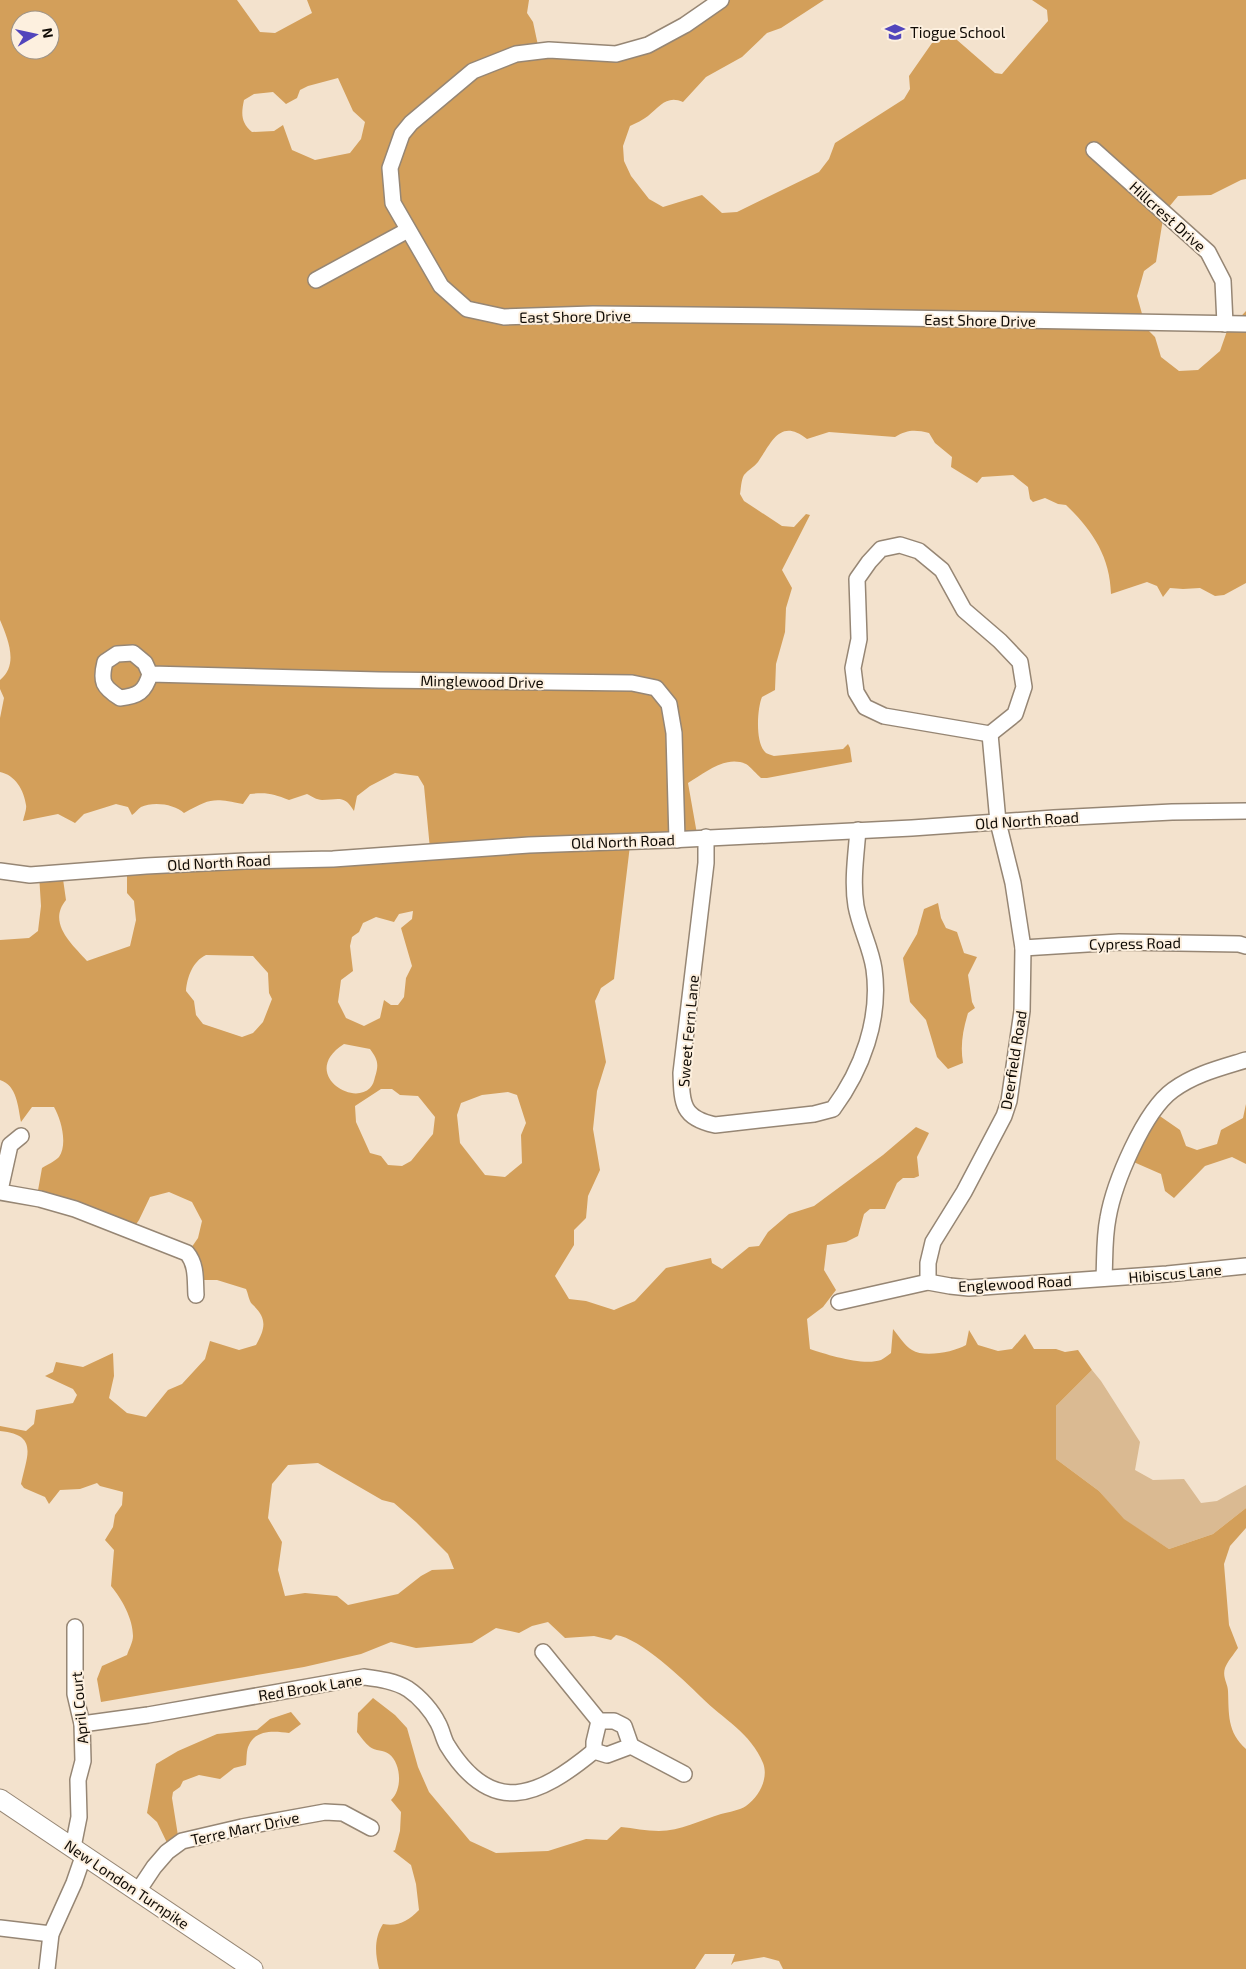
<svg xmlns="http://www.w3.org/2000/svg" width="1246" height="1969" font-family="'Exo 2',sans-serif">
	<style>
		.green { fill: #daba92 }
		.forest { fill: #d39f5a; fill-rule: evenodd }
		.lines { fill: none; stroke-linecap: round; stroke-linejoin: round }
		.minor-casing { stroke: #968674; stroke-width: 18 }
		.major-casing { stroke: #968674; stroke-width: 21 }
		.minor { stroke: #fff; stroke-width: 15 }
		.major { stroke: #fff; stroke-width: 19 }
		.labels { text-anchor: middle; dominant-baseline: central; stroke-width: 4; stroke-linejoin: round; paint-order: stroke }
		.poi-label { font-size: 15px; fill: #100b05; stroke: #fdf0df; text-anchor: start }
		.street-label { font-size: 15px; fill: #100b05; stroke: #fdf0df }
	</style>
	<rect width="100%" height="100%" fill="#f3e2cd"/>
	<!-- green -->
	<path class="green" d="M 1092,1370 L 1101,1381 L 1140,1442 L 1135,1470 L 1153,1480 L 1184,1479 L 1201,1503 L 1217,1501 L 1246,1485 L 1246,1508 L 1213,1534 L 1169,1549 L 1123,1519 L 1099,1491 L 1056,1459 L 1056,1406 Z"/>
	<!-- forest -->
	<g class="forest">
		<path d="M 0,0 L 237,0 L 260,32 L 275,33 L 312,13 L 307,0 L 529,0 L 527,13 L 533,22 L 539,50 L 618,53 L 723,0 L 824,0 L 781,28 L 767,33 L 742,57 L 706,77 L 683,102 C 667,95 660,106 648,116 C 643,120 636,123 630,126 L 623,146 L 624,161 L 631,176 L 649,199 L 663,207 L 702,195 L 722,213 L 737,212 L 819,172 L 829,159 L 835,143 L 904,99 L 910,89 L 909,76 L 932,43 L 941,36 L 949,33 L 995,73 L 1002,74 L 1048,21 L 1047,10 L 1032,0 L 1246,0 L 1246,179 L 1241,180 L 1211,195 L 1178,196 L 1164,213 L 1156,262 L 1144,271 L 1137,296 L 1146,328 L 1155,337 L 1161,357 L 1179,371 L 1198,370 L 1220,351 L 1227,331 L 1246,311 L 1246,583 L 1224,595 L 1215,596 L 1200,588 L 1183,589 L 1170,588 L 1163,597 L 1157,586 L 1147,582 L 1111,594 C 1110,556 1092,530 1066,505 L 1058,504 L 1045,498 L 1033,502 L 1030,499 L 1028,487 L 1013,475 L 982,477 L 977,483 L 951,467 L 952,457 L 935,443 L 929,433 C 916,430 908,429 895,437 L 829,432 L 807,439 C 780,418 772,442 758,462 C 754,467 748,470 744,475 C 741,480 741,489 740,494 L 744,501 L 782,526 L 794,527 L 806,514 L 810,515 L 782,570 L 792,588 L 786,608 L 785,632 L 776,664 L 775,690 L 762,697 C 757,709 755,744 766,753 C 768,754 771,755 774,756 L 843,749 L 848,744 L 850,748 L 852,762 L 767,778 L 761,778 C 756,774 751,767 746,764 C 725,755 705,773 688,783 L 697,834 L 631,837 L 614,979 L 601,988 L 595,1001 L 606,1062 L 597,1091 L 593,1129 L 600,1170 L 588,1196 L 586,1218 L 574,1230 L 574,1245 L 555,1276 L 569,1299 L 586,1301 L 614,1310 L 635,1301 L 666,1268 L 711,1258 L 712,1263 L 722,1269 L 749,1247 L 759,1246 L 768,1232 L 789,1214 L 814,1206 L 883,1155 L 916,1127 L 929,1133 L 917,1157 L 919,1176 L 914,1178 L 903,1178 L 897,1183 L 885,1209 L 870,1209 L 864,1214 L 858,1236 L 846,1242 L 827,1245 L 824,1270 L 836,1290 L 823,1307 L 807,1319 L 810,1349 C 828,1355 863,1366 881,1360 C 885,1358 888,1355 891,1353 L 893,1329 C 898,1335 905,1346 912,1350 C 924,1358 954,1352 966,1345 L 969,1330 L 978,1345 L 998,1351 L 1012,1349 L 1025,1334 L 1034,1349 L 1056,1349 L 1065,1352 L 1078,1350 L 1092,1370 L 1056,1406 L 1056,1459 L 1099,1491 L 1124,1519 L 1169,1549 L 1213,1534 L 1246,1508 L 1246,1528 L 1230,1546 L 1224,1564 L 1229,1625 L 1238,1648 C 1234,1654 1227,1662 1225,1668 C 1222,1677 1228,1684 1228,1691 C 1229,1714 1227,1732 1246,1749 L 1246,1969 L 783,1969 L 779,1961 L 764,1957 L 734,1962 L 731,1965 L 735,1954 L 705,1954 L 695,1969 L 379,1969 C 375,1954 374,1938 383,1924 C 398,1927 408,1921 419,1910 L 416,1884 L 411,1865 L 393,1851 L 395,1850 L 400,1831 L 401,1812 L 391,1800 C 403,1789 401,1763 389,1754 C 384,1750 375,1751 370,1747 C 365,1743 361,1737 357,1732 L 358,1713 L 373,1698 L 395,1715 L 407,1728 L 418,1767 L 429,1792 L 470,1841 L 496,1853 L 548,1851 L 586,1839 L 607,1840 L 621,1827 C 633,1828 646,1831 659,1831 C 680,1831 701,1820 721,1814 C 729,1812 740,1810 746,1806 C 759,1797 769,1778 763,1763 C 751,1733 723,1719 701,1697 C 684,1680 640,1638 616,1635 L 611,1640 L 594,1636 L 565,1638 L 548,1622 L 532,1626 L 519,1633 L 496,1628 L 472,1643 L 416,1648 L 391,1642 L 361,1654 L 304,1667 L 101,1702 L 97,1679 L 102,1666 L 127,1655 C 129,1649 133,1642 133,1636 C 133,1619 122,1599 111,1586 L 114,1550 L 105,1540 L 113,1527 L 115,1515 L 122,1505 L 123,1492 L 100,1486 L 97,1483 L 80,1489 L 60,1490 L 49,1504 L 45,1497 L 24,1488 L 21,1484 C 27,1455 39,1435 0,1431 L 0,1426 L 26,1431 L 34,1424 L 36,1410 L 73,1403 L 77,1395 L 73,1389 L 45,1376 L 53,1372 L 56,1362 L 83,1367 L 113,1353 L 114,1376 L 109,1398 L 127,1413 L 146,1417 L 168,1390 L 182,1384 L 205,1359 L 210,1341 L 239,1350 L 256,1345 C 266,1327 267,1318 252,1304 C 249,1301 248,1293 246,1289 L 217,1280 L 190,1280 L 187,1254 L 198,1238 L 202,1221 L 192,1202 L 169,1192 L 150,1197 L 139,1220 L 132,1230 L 37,1196 L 42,1168 C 47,1165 55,1161 59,1157 C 68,1144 61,1119 54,1107 L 32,1107 L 21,1122 C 18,1107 17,1085 0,1080 L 0,940 L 29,938 L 38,931 L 41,906 L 39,874 L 62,872 L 66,900 C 47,923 72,944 87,961 L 130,946 L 136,920 L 134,901 L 127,893 L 127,868 L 430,849 L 424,786 L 418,776 L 395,773 L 370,786 L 357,796 L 354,811 C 344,794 338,800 322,800 C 317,800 311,796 307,794 L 289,800 C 274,794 267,792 250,794 L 243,804 C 213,798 211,798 184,813 C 175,804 153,801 141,807 C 138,809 135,813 132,815 L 128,807 L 116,804 L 84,814 L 75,823 L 58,814 L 23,821 C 24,816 27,809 26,805 C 24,790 15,775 0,772 L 0,718 L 4,698 L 0,689 L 0,680 C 19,665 8,639 0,620 ZM 20,20 L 50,20 L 50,50 L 20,50 ZM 338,78 L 353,111 L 365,122 L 361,139 L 350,153 L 315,160 L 292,150 L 283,125 L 274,131 L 252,132 C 241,123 241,114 244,100 L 254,94 L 273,92 L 286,104 L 297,98 L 300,90 L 308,86 ZM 413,911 L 412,919 L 401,928 L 412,966 L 406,978 L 404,997 L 398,1005 L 391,1005 L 384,1000 L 380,1018 L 364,1026 L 346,1018 L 338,1002 L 341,980 L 353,971 L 350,946 L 352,937 L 359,932 L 363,923 L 376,917 L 394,922 L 399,914 ZM 206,955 L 253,956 L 268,973 L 269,993 L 272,999 L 263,1022 L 253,1033 L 242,1037 L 203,1024 L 196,1015 L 194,1001 L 186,991 C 187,977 193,961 206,955 ZM 344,1044 L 370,1049 C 378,1060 379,1064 375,1077 C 374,1081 373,1085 370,1088 C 351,1107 300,1072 344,1044 ZM 381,1089 L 392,1089 L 400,1095 L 418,1096 L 435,1117 L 433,1134 L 411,1161 L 402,1166 L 388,1165 L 381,1156 L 370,1153 L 356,1122 L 355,1106 ZM 508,1092 L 517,1095 L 526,1123 L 521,1135 L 522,1163 L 505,1177 L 485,1175 L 460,1143 L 457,1115 L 461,1103 L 482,1095 ZM 318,1463 L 382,1500 L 394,1503 L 416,1522 L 448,1554 L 454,1569 L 432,1570 L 421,1576 L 398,1594 L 348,1605 L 337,1596 L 305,1593 L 285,1596 L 278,1570 L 282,1542 L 268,1518 L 272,1484 L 288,1465 Z"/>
		<path d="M 938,903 L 941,918 L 946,928 L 957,932 L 964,953 L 977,957 L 968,975 L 972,1002 L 975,1008 L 968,1013 C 963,1030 960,1045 963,1063 L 948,1069 L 937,1057 L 926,1020 L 910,1002 L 903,958 L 917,934 L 924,909 Z"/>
		<path d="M 1246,1104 L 1246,1164 L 1232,1157 L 1205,1166 L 1174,1198 L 1165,1191 L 1161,1174 L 1129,1160 L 1154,1112 L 1180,1130 L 1186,1146 L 1197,1150 L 1217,1144 L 1221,1130 L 1243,1118 Z"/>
		<path d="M 291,1712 L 301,1724 L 289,1733 C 275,1731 256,1729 249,1745 C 246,1750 247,1759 246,1765 L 234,1768 L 220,1779 L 199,1775 L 183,1781 L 180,1787 L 173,1792 L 172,1798 L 179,1842 L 170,1849 L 157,1822 L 147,1813 L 156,1764 L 178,1751 L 217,1734 L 257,1730 L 270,1719 Z"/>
	</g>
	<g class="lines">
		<defs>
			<g id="minor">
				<path d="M 721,0 L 685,25 L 648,45 L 616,54 L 549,50 L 516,54 L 473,71 L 411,123 L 402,134 L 390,168 L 393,203 L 441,286 L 467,309 L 504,317 L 593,314 L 783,316 L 1246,324"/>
				<path d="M 1094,150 L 1208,252 L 1223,281 L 1225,324"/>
				<path d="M 316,280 L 408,230"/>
				<path d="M 900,545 L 919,551 L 942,570 L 964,610 L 1000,641 L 1020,662 L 1024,687 L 1015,714 L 990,734 L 884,716 L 865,707 L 856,692 L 853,668 L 859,639 L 857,579 L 869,562 L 881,549 Z"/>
				<path d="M 150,674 L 145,663 L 133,653 L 117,654 L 105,662 C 100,682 103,687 120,698 C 138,696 145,692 150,674 L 379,680 L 632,683 L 656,688 L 669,704 L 674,733 L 677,840"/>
				<path d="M 706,837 L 706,863 L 681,1073 C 682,1104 682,1118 715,1125 L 814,1114 L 833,1109 C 862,1070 881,1019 874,969 C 871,948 860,928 856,906 C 852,882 856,855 858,830"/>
				<path d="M 0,871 L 30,875 L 146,866 L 245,861 L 333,859 L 529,845 L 669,840 L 912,828 L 1054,818 L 1172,812 L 1246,811"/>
				<path d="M 1023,948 L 1119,942 L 1239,944 L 1246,946"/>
				<path d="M 0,1190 L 10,1145 L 21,1136"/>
				<path d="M 0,1192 L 40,1199 L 75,1209 L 187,1253 C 197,1265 195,1280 196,1295"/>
				<path d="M 1104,1278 C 1105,1258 1104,1238 1108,1218 C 1114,1183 1144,1111 1173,1090 C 1195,1074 1220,1068 1246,1060"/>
				<path d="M 928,1282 L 928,1263 L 933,1242 L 964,1192 L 1004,1116 L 1009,1101 L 1022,1011 L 1023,948 L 1013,883 L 998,822 L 990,734"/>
				<path d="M 839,1302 L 928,1282 L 950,1286 L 969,1288 L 1167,1274 L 1246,1266"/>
				<path d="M 543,1652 L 599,1721 L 614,1721 L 624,1726 L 631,1746 L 607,1755 L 594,1751 L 594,1742 L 599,1721"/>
				<path d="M 82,1724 L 148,1715 L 364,1677 C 379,1679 395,1681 408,1689 C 420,1697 432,1711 438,1723 C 442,1730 443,1738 447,1745 C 492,1818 538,1797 594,1751"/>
				<path d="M 631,1746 L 684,1774"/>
				<path d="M 73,1847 L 79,1817 L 78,1780 L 83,1761 L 82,1724 L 75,1694 L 75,1627"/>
				<path d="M 138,1891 L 154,1867 L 167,1852 L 182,1841 L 242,1827 L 325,1812 L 343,1813 L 371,1828"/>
				<path d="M 0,1928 L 51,1934"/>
				<path d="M 47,1969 L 51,1934 L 74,1883 L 84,1854"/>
			</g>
			<path id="major" d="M 0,1799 L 253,1969"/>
		</defs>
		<!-- minor casing -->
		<use href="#minor" class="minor-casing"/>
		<!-- major casing -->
		<use href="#major" class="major-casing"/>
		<!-- minor -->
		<use href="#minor" class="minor"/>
		<!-- major -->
		<use href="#major" class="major"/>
	</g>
	<!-- icons -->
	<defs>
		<symbol id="school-bare" viewBox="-9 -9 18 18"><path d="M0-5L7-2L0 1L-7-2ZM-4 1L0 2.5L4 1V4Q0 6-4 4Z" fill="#5245bc" stroke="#fdf0df" stroke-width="2.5" paint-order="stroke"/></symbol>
	</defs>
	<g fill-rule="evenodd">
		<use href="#school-bare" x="881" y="18" width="28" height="28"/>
	</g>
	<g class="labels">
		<!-- poi labels -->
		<g class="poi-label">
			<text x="910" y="32">Tiogue School</text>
		</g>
		<!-- street labels -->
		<g class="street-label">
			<text transform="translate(1168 216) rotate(42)">Hillcrest Drive</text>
			<text transform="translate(575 316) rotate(-1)">East Shore Drive</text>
			<text transform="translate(980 320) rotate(1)">East Shore Drive</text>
			<text transform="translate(482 681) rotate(1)">Minglewood Drive</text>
			<text transform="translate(1027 820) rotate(-4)">Old North Road</text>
			<text transform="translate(623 841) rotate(-2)">Old North Road</text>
			<text transform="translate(219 862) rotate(-3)">Old North Road</text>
			<text transform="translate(1135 943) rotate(-1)">Cypress Road</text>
			<text transform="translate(688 1031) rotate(-85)">Sweet Fern Lane</text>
			<text transform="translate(1013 1060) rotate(-81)">Deerfield Road</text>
			<text transform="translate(1175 1273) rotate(-5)">Hibiscus Lane</text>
			<text transform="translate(1015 1283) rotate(-3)">Englewood Road</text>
			<text transform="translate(310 1687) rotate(-9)">Red Brook Lane</text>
			<text transform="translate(79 1708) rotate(-95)">April Court</text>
			<text transform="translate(245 1828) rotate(-12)">Terre Marr Drive</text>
			<text transform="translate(127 1884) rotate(34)">New London Turnpike</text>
		</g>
	</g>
	<!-- north arrow -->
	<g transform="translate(35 35) rotate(81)"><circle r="24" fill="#fdf0df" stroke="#9e9488"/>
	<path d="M0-4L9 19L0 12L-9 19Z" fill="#5245bc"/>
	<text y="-8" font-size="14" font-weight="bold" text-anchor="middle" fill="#100b05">N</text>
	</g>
</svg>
